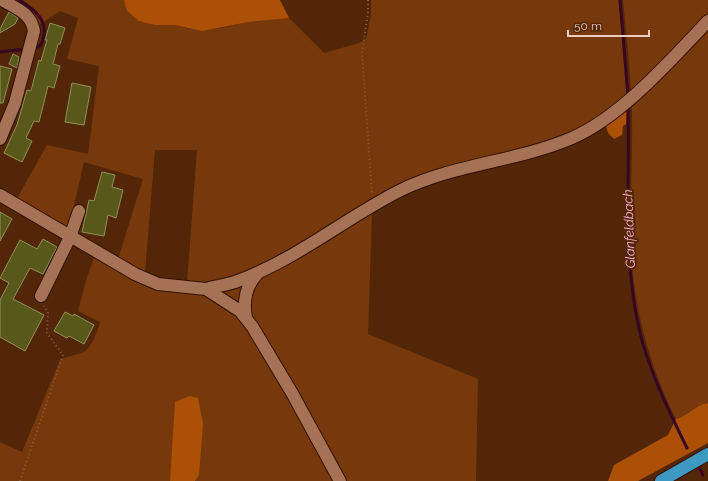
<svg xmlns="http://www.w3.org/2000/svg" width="708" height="481" font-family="Raleway,sans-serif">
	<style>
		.green { fill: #77390b; fill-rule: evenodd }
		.forest { fill: #ab5005 }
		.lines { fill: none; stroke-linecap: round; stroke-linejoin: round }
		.stream { stroke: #380623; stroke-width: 3 }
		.building { fill: #575819; stroke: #8f9259 }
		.minor-casing { stroke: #321100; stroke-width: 14 }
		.highway-casing { stroke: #321100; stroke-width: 14 }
		.path { stroke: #896149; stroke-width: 2; stroke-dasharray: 1 3; stroke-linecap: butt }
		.minor { stroke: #a57255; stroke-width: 12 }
		.highway { stroke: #3d99c2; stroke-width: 12 }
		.labels { text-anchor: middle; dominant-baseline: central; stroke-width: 4; stroke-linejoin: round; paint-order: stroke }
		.water-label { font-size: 13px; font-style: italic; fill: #fcaed2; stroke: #532608 }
	</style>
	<rect width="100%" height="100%" fill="#532608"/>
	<!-- green -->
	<g class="green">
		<path d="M 10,0 L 124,0 L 124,2 L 155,25 L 174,25 L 190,29 L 221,28 L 249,22 L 289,18 L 324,53 L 359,43 L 366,39 L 371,15 L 371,0 L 618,0 L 623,38 L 627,106 L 605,126 L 579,140 L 422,185 L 372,213 L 368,334 L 478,379 L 476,481 L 195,481 L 199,475 L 170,478 L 170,481 L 0,481 L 0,442 L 22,452 L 60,360 C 67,356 77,355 84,352 C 92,347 98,330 100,322 L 78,311 L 87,277 L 98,247 L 118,259 L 143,179 L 84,162 L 68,231 L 16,200 L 47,145 L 88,154 L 99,66 L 67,59 L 78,18 L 60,11 L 39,25 L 9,107 L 34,23 ZM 155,150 L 197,150 L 187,283 L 156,278 L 145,273 Z"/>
		<path d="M 623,0 L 708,0 L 708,403 C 695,405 688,415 676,419 C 654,376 638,323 633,275 C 627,214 635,152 631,90 C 629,60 626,30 623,0 Z"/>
	</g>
	<!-- forest -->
	<g class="forest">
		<path d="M 124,0 L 280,0 L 289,18 L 249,22 L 202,31 L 174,25 L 155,25 L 139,21 L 127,11 Z"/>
		<path d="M 627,106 L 626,124 L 623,126 L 622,135 L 614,139 L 608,133 L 606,126 Z"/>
		<path d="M 190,396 L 198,398 L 203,424 L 199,475 L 195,481 L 170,481 L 175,402 Z"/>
		<path d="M 708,403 L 708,443 L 638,481 L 608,481 L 614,465 L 668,435 L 676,419 C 689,415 695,405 708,403 Z"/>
	</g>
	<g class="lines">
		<!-- stream -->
		<g class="stream">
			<path d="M 19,0 C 34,9 49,20 43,40 C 41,46 38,48 32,49"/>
			<path d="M 620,0 L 628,96"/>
			<path d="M 0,52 L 26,49"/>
			<path d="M 628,106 C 630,182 622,258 640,333 C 650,373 669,411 687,448"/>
			<path d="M 700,469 L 703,475"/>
		</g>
	</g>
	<!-- building -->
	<g class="building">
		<path d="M 9,12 L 18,18 L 15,24 L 0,33 L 0,29 Z"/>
		<path d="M 50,23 L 65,28 L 60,44 L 58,44 L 53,64 L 60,66 L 54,88 L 48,86 L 39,122 L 34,121 L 26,138 L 32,141 L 22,162 L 4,153 L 17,125 L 27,90 L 31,91 L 39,60 L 41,61 L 47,40 L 45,40 Z"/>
		<path d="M 13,54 L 19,57 L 17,68 L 9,64 Z"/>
		<path d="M 0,66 L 12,69 L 3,103 L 0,103 Z"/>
		<path d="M 72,83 L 91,87 L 84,125 L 65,122 Z"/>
		<path d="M 102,172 L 115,175 L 112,187 L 123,190 L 116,218 L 108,215 L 104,236 L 82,232 L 89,200 L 94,201 Z"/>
		<path d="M 0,212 L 12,219 L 0,241 Z"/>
		<path d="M 43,239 L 57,247 L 43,274 L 30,268 L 13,299 L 44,315 L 25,351 L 0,337 L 0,300 L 9,283 L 0,278 L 20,240 L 37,249 Z"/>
		<path d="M 65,312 L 73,316 L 74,314 L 94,325 L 84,344 L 69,336 L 67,338 L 54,331 Z"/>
	</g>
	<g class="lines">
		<defs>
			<g id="minor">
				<path d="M 0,139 L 15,103 L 34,31 C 31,13 17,9 2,0"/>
				<path d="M 0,195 L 135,274 L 158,284 L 206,289 L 240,311 L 252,326 L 292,393 L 340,481"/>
				<path d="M 206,289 C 216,286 226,285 235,282 C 294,261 344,219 399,191 C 453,164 516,162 572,138 C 621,117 671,60 708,21"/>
				<path d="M 41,296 L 70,237 L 79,211"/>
				<path d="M 246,318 C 243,301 246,285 258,273"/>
			</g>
			<path id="highway" d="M 661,481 L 708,454"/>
		</defs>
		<!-- minor casing -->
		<use href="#minor" class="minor-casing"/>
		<!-- highway casing -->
		<use href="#highway" class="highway-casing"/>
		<!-- path -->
		<g class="path">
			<path d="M 368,0 L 368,12 L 362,53 L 372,194"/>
			<path d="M 20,481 L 63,355 L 47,333 L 48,312 L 44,306"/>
		</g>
		<!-- minor -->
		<use href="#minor" class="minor"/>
		<!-- highway -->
		<use href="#highway" class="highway"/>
	</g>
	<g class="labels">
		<!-- water labels -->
		<g class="water-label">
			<text transform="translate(629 229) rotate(-92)">Glanfeldbach</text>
		</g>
	</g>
	<!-- scale -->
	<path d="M568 30v6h81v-6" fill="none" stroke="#ebcebf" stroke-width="2"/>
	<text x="574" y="30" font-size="12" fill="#ebcebf" stroke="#532608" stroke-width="3" paint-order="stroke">50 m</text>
</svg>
